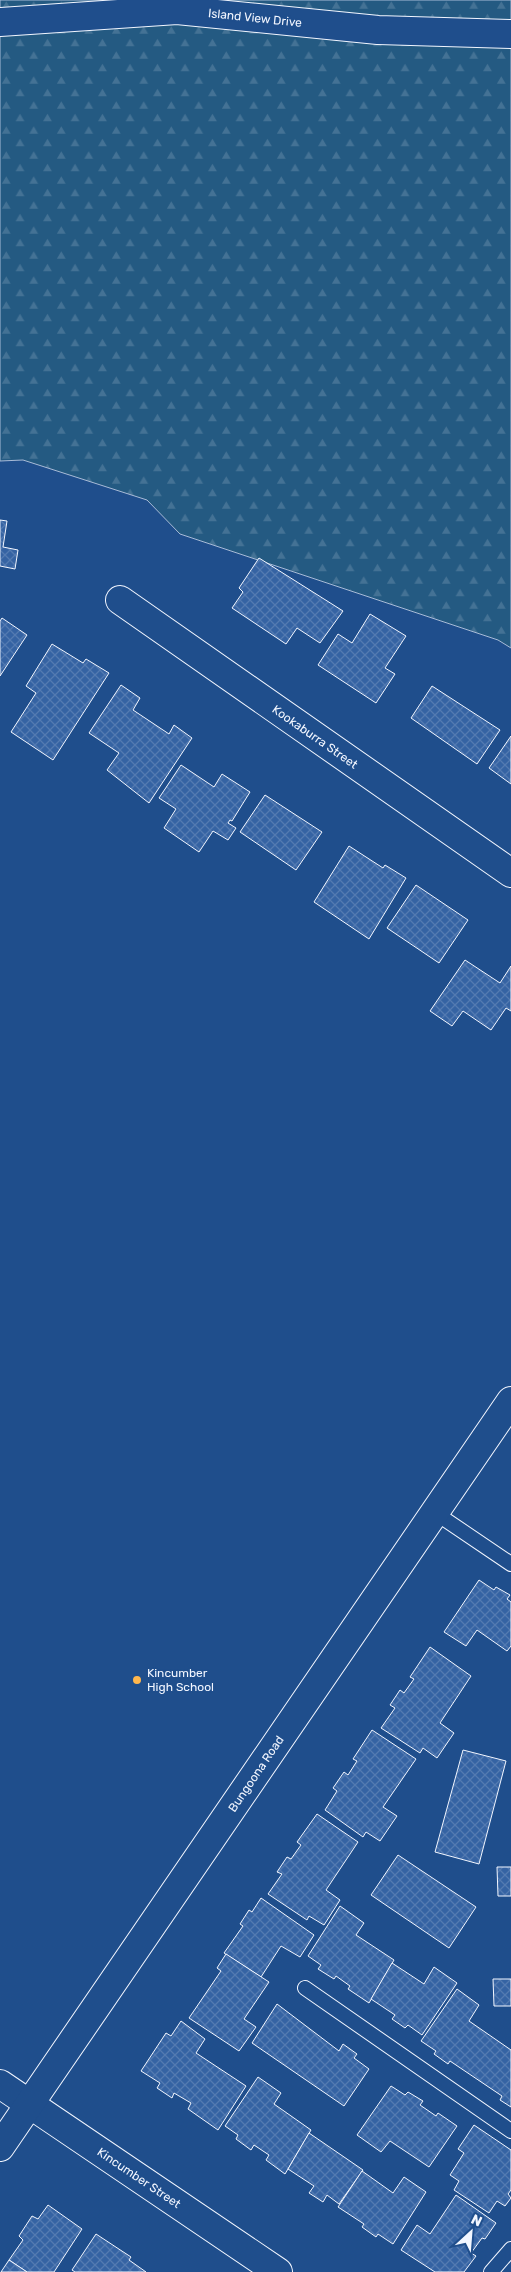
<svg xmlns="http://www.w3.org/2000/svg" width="511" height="2272" font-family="Rubik,sans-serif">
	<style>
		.forest { fill: url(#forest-firs); stroke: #a8bbd7 }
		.building { fill: url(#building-cross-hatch); stroke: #f2f6ff }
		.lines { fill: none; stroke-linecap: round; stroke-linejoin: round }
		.lane-casing { stroke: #f2f6ff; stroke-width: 16 }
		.street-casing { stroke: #f2f6ff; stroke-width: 30 }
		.lane { stroke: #1f4e8c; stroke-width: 14 }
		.street { stroke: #1f4e8c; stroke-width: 28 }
		.poi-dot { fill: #ffb74d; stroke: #1f4e8c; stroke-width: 2 }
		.labels { text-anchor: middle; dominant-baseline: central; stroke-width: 4; stroke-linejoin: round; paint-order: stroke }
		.street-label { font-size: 12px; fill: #f2f6ff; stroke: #1f4e8c }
		.poi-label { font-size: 12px; fill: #f2f6ff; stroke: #1f4e8c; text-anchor: start }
	</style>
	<defs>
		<pattern id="forest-firs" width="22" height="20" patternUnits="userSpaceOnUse" patternTransform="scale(1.25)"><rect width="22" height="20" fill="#245a82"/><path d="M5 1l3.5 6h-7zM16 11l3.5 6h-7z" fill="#447295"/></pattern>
		<pattern id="building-cross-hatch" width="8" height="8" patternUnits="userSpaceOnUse" patternTransform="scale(1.25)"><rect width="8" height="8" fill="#3563a3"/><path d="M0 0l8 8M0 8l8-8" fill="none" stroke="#537ab1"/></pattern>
	</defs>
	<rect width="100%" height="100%" fill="#1f4e8c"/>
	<!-- forest -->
	<path class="forest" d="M 0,0 L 511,0 L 511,648 L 498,640 L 180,534 L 147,500 L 23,460 L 0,461 Z"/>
	<!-- building -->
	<g class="building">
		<path d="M 0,520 L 7,521 L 3,547 L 18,550 L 15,569 L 0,566 Z"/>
		<path d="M 259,558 L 343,611 L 320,643 L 297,628 L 286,644 L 232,608 L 243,592 L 239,588 Z"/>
		<path d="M 370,614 L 406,636 L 385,668 L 395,674 L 376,703 L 318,665 L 338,634 L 352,643 Z"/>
		<path d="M 2,618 L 27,635 L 0,676 L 0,621 Z"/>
		<path d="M 52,644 L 83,663 L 86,659 L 109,673 L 53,760 L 11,732 L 36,693 L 26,686 Z"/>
		<path d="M 121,685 L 140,698 L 133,710 L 169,734 L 174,725 L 192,738 L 149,803 L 107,770 L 119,753 L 89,733 Z"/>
		<path d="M 432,686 L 500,730 L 477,764 L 411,718 Z"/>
		<path d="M 511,736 L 511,784 L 489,768 Z"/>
		<path d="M 181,765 L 214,787 L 222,774 L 250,792 L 232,821 L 230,820 L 228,823 L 236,828 L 228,840 L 213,831 L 199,852 L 164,828 L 176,809 L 159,798 Z"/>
		<path d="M 265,795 L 322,832 L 296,870 L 240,832 Z"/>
		<path d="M 349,846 L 383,868 L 385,865 L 406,878 L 369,939 L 314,902 Z"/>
		<path d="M 416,885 L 468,920 L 439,963 L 387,928 Z"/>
		<path d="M 465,960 L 500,983 L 511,966 L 511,1011 L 506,1008 L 491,1030 L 463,1011 L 452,1026 L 430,1011 Z"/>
		<path d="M 479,1580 L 494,1590 L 496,1587 L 510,1595 L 507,1599 L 511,1602 L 511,1646 L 507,1651 L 477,1630 L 466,1646 L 444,1632 Z"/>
		<path d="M 430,1647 L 471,1676 L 440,1723 L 454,1733 L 437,1758 L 423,1748 L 420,1753 L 381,1728 L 395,1708 L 390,1705 L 400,1690 L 404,1693 L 414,1679 L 410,1677 Z"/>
		<path d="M 372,1730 L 416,1759 L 383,1807 L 397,1816 L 380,1841 L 366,1832 L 363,1837 L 325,1810 L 337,1791 L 333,1788 L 344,1772 L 348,1775 L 357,1761 L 353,1759 Z"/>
		<path d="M 463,1750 L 506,1761 L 479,1864 L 435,1852 Z"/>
		<path d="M 317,1814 L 358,1842 L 326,1890 L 340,1900 L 324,1925 L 309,1916 L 307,1920 L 268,1894 L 282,1874 L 277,1872 L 287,1857 L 291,1859 L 301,1845 L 297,1842 Z"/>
		<path d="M 398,1855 L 476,1907 L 449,1948 L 371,1895 Z"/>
		<path d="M 497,1867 L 511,1867 L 511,1896 L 498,1896 Z"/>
		<path d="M 261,1898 L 314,1935 L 300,1957 L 281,1946 L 261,1977 L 224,1953 L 243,1926 L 240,1924 L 249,1910 L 252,1912 Z"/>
		<path d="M 340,1906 L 364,1923 L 356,1935 L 394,1960 L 369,2003 L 348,1989 L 350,1986 L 336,1976 L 334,1979 L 318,1969 L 321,1965 L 308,1956 Z"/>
		<path d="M 226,1954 L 269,1982 L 244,2019 L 256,2027 L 239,2051 L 189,2018 L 221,1971 L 217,1968 Z"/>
		<path d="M 392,1963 L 424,1984 L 434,1967 L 457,1983 L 422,2035 L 408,2025 L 405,2028 L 392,2019 L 395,2015 L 371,1999 Z"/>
		<path d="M 493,1979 L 511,1979 L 511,2006 L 494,2006 Z"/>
		<path d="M 457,1989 L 479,2005 L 469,2021 L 511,2050 L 511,2107 L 500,2100 L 502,2096 L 450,2061 L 448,2064 L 434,2054 L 436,2051 L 421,2041 Z"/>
		<path d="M 277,2004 L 339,2051 L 343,2044 L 357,2054 L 354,2058 L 369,2069 L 344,2106 L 252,2043 Z"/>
		<path d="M 181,2021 L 205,2039 L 196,2053 L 246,2086 L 218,2130 L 188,2109 L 191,2103 L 174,2093 L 172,2098 L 157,2088 L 160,2083 L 141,2071 L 166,2033 L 171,2036 Z"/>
		<path d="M 258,2077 L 281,2093 L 274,2104 L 311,2130 L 285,2174 L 266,2160 L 269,2155 L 254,2145 L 251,2150 L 236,2139 L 238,2135 L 225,2126 Z"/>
		<path d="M 391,2086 L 405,2095 L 408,2092 L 423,2101 L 420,2105 L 436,2116 L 438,2113 L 457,2126 L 429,2167 L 390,2141 L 381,2152 L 357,2135 Z"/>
		<path d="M 474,2125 L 511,2150 L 511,2190 L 508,2194 L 511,2198 L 505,2206 L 497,2201 L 489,2213 L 454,2190 L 459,2181 L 450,2175 L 464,2153 L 458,2149 Z"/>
		<path d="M 309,2133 L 363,2170 L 339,2204 L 327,2195 L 323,2202 L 309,2193 L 314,2186 L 288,2169 Z"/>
		<path d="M 362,2171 L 393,2193 L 404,2177 L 426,2192 L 393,2244 L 378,2234 L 376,2237 L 362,2227 L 364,2224 L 338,2207 Z"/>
		<path d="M 456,2195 L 496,2223 L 485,2239 L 482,2238 L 471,2253 L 476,2256 L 464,2272 L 435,2272 L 401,2250 L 417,2225 L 430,2234 Z"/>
		<path d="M 48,2205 L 82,2229 L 54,2272 L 27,2272 L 9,2260 L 23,2240 L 19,2236 L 32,2216 L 38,2219 Z"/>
		<path d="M 96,2234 L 131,2257 L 129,2260 L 146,2272 L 75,2272 L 72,2270 Z"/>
		<path d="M 9,2260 L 27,2272 L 1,2272 Z"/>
	</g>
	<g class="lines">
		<defs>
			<g id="lane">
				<path d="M 434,1512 L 511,1564"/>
				<path d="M 305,1988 L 511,2131"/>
				<path d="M 491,2272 L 511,2249"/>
			</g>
			<g id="street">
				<path d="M 0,22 L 177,10 L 378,30 L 511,34"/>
				<path d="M 120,600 L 511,873"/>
				<path d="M 0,2084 L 278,2272"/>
				<path d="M 0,2147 L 511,1401"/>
			</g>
		</defs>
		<!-- lane casing -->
		<use href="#lane" class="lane-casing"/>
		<!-- street casing -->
		<use href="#street" class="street-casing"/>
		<!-- lane -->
		<use href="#lane" class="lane"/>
		<!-- street -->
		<use href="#street" class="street"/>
	</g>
	<!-- markers -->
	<circle class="poi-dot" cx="137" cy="1680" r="5"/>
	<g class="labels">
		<!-- street labels -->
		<g class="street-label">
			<text transform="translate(255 18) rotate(6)">Island View Drive</text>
			<text transform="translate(315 737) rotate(35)">Kookaburra Street</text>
			<text transform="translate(256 1774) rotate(-56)">Bungoona Road</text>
			<text transform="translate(139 2178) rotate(34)">Kincumber Street</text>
		</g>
		<!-- poi labels -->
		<g class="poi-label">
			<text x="147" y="1673">Kincumber<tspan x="147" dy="14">High School</tspan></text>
		</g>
	</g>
	<!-- north arrow -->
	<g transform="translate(471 2232) rotate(26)" stroke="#1f4e8c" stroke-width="4" paint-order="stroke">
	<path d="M0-4L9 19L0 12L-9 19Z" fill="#f2f6ff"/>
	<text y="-8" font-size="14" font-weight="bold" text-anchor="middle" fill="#f2f6ff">N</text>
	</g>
</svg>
